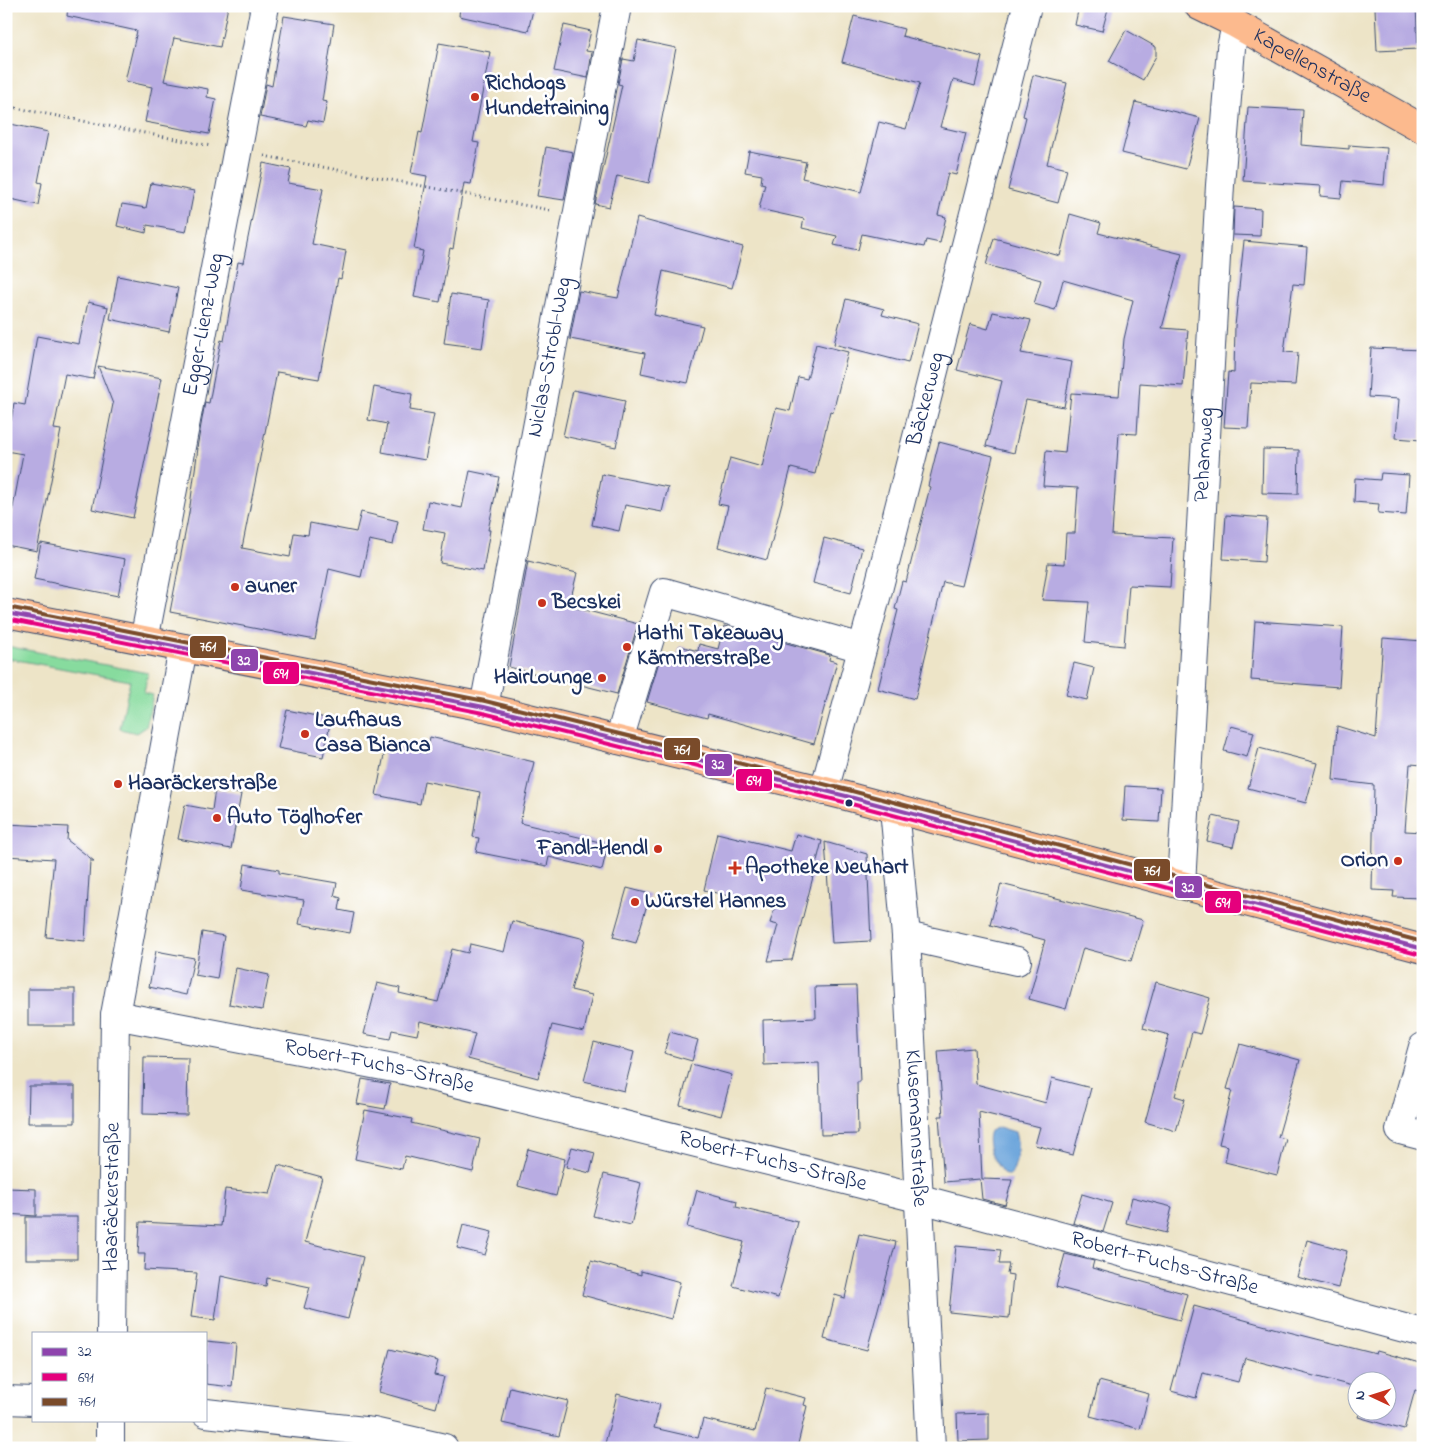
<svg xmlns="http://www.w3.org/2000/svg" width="1429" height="1454" font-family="'Indie Flower',sans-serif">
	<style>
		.green { fill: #87db9e; stroke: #51857e }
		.water { fill: #6da6dc; stroke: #446a9d }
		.building { fill: #b8ace2 }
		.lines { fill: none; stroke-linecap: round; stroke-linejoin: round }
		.minor-casing { stroke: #3a4a6e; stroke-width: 30 }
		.major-casing { stroke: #3a4a6e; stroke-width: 30 }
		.path { stroke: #3a4a6e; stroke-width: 3; stroke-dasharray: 1 4; stroke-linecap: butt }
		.minor { stroke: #fff; stroke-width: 28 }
		.major { stroke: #fcba8e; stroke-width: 28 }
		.bus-1-casing { stroke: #fff; stroke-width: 8 }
		.bus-2-casing { stroke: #fff; stroke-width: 8 }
		.bus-3-casing { stroke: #fff; stroke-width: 8 }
		.bus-1 { stroke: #8e44ad; stroke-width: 4 }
		.bus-2 { stroke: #e5007d; stroke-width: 4 }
		.bus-3 { stroke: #7a4b2a; stroke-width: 4 }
		.poi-dot { fill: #c8321e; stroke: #fff; stroke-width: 2 }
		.bus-dot { fill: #1b2f5e; stroke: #fff; stroke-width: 2 }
		.labels { text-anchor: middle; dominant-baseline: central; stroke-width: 5; stroke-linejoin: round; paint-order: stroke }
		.street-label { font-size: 22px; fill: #1b2f5e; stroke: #fff }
		.poi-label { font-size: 22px; font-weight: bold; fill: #1b2f5e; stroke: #fff; text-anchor: start }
		.line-badge { stroke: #fff; stroke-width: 2 }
		.badge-label { font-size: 14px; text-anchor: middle; font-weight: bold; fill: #fff }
	</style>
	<rect width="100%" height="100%" fill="#fff"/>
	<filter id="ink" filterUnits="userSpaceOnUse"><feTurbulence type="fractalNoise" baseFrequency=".02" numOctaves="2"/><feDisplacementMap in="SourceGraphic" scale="10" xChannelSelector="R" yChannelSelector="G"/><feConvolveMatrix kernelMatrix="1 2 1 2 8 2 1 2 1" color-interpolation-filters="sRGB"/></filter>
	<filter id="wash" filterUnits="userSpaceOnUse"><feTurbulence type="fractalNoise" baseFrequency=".0096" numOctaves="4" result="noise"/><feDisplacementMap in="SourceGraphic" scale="20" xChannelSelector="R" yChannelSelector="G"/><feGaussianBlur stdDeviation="1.12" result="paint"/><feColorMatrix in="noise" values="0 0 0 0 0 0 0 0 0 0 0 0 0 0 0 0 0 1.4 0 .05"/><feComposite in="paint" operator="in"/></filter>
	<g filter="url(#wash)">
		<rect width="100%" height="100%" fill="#ede4c7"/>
		<!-- green -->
		<path class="green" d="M 6,646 L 148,673 L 144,693 L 153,695 L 146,727 L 137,733 L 120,729 L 130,681 L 6,658 Z"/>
		<!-- water -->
		<path class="water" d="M 999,1127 L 1015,1132 C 1019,1146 1018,1161 1011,1175 L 1005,1175 C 995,1165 984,1144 990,1131 Z"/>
		<g id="blocks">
			<!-- building -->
			<g class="building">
				<path d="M 68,6 L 228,6 L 220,47 L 174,38 L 164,81 L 208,89 L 207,97 L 216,99 L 209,134 L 145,122 L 152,87 L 125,81 L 137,31 L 67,16 Z"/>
				<path d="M 460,6 L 534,6 L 528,31 L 459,16 Z"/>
				<path d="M 1079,6 L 1108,9 L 1102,31 L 1075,25 Z"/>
				<path d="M 1386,6 L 1416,6 L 1418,49 L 1377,51 L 1375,8 Z"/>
				<path d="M 284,16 L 334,24 L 322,101 L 327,102 L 323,123 L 308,120 L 306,126 L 260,117 L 266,84 L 272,86 Z"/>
				<path d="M 854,16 L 904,29 L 902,36 L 982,57 L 975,86 L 953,80 L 940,127 L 966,133 L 956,175 L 948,173 L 938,215 L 946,217 L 940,243 L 926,240 L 924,247 L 862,234 L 858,250 L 834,245 L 837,236 L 802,228 L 804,219 L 759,209 L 765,184 L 761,183 L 762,175 L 745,172 L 749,151 L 806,162 L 802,178 L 861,192 L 879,122 L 906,129 L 920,83 L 842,62 Z"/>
				<path d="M 564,25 L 591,31 L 586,51 L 592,52 L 588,78 L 554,71 Z"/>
				<path d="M 1126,30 L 1156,47 L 1156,56 L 1143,80 L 1109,61 Z"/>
				<path d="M 638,40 L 676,48 L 649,183 L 617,176 L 609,207 L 595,204 L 622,85 L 618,84 L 623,59 L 634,61 Z"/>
				<path d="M 439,43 L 490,52 L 473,142 L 479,143 L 471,184 L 464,183 L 453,249 L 450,248 L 440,302 L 414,297 L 423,251 L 414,249 L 427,176 L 411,173 L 419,132 L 422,133 Z"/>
				<path d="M 1033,75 L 1067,83 L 1047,164 L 1067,169 L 1058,203 L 1008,190 L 1026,117 L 1023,116 Z"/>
				<path d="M 1135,102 L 1200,118 L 1186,169 L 1122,153 Z"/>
				<path d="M 1248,107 L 1303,110 L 1301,145 L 1349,149 L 1349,145 L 1387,148 L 1384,185 L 1343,181 L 1341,198 L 1320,196 L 1321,186 L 1243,181 Z"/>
				<path d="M 6,123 L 48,132 L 38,182 L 42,183 L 38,205 L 6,198 Z"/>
				<path d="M 546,147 L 573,152 L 564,200 L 537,196 Z"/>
				<path d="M 263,163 L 291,169 L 288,183 L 323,189 L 312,244 L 346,251 L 341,279 L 338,278 L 319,379 L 277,372 L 242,548 L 290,557 L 294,533 L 308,535 L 310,523 L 356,532 L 361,512 L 398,521 L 393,545 L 369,540 L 361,577 L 329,569 L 315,640 L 170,612 L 189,513 L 198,448 L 197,448 L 205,402 L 209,403 L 221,340 L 224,341 L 238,262 L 243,263 Z"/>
				<path d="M 151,183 L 194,191 L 186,232 L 147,225 L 146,233 L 117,226 L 122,204 L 146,208 Z"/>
				<path d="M 1234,207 L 1261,209 L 1260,236 L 1233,235 Z"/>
				<path d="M 1070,214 L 1101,223 L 1098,233 L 1182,254 L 1162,328 L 1188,330 L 1183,386 L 1140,383 L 1137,434 L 1119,433 L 1112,535 L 1173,538 L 1170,587 L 1129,585 L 1124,646 L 1085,642 L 1089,602 L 1042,600 L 1048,563 L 1064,564 L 1066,533 L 1075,533 L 1078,488 L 1043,486 L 1046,451 L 1065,453 L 1071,393 L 1119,396 L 1124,339 L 1133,300 L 1063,280 L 1055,310 L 1034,304 L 1041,280 L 986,265 L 994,238 L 1060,256 Z"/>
				<path d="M 637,218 L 743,247 L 732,288 L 663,271 L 654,315 L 703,326 L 688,383 L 641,373 L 645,353 L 570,339 L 579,291 L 618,298 Z"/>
				<path d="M 1244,241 L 1307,247 L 1304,285 L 1293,284 L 1284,352 L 1298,353 L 1295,385 L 1251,383 L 1248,428 L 1224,427 L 1228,372 L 1234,373 L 1235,326 Z"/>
				<path d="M 118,276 L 178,288 L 169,332 L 110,319 Z"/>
				<path d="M 451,294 L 489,300 L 482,348 L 444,343 Z"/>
				<path d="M 846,299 L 884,309 L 882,315 L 918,324 L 908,363 L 834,344 Z"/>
				<path d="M 88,302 L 108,307 L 93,379 L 65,374 L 54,429 L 61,430 L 37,551 L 6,545 L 23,454 L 6,451 L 6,420 L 11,421 L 14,403 L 25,405 L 37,336 L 79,344 Z"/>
				<path d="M 993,312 L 1031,320 L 1021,353 L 1072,362 L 1064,407 L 1026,400 L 1014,453 L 986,446 L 1002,381 L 957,370 L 970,324 L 988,329 Z"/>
				<path d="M 816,344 L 848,352 L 833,412 L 830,411 L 815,474 L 791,468 L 767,560 L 718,547 L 728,506 L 718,504 L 730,458 L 762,467 L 776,408 L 790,411 L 798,377 L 807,379 Z"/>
				<path d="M 1371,348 L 1423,350 L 1421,440 L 1396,438 L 1399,399 L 1368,397 Z"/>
				<path d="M 98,366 L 162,378 L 133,518 L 92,509 L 113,404 Z"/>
				<path d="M 374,387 L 412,394 L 410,410 L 434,414 L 425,460 L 382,452 L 387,424 L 368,420 Z"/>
				<path d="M 573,390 L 625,401 L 616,447 L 563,436 Z"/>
				<path d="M 939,442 L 993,456 L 961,586 L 943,582 L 915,699 L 878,689 L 898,610 L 895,609 L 902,581 L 906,582 L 930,487 L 928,486 Z"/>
				<path d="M 1263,449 L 1299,450 L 1298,494 L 1262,493 Z"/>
				<path d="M 470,471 L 499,477 L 488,530 L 490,530 L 483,571 L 440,563 L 445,533 L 423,529 L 428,501 L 462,508 Z"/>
				<path d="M 1381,473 L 1409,475 L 1406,515 L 1378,513 L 1379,504 L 1354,502 L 1355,478 L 1380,480 Z"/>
				<path d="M 602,474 L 668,487 L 662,512 L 625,505 L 619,531 L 592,525 Z"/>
				<path d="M 1226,515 L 1267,518 L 1264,562 L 1223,559 Z"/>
				<path d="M 824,538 L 862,548 L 851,593 L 813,583 Z"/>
				<path d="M 41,543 L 125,559 L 118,596 L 34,579 Z"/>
				<path d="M 528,561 L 577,573 L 569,606 L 638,624 L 617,694 L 509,667 Z"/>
				<path d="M 1255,621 L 1343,627 L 1339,687 L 1251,680 Z"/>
				<path d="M 724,626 L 830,655 L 829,660 L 837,662 L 814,744 L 708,714 L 707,718 L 647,702 L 660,658 L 675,662 L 680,646 L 698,651 L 699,644 L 718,649 Z"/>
				<path d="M 1383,638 L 1423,641 L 1423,765 L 1410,764 L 1405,831 L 1423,832 L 1423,898 L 1393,897 L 1394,891 L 1372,890 L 1374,785 L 1333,780 L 1337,726 L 1376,738 Z"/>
				<path d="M 1074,663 L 1094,668 L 1087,700 L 1066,695 Z"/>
				<path d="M 287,710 L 331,719 L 323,757 L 278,748 Z"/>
				<path d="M 1231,726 L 1254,732 L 1247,757 L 1224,751 Z"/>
				<path d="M 430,737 L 534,762 L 520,823 L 608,844 L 602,870 L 549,857 L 547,866 L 476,852 L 479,838 L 473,837 L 480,792 L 424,781 L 420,804 L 376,795 L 386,745 L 427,753 Z"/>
				<path d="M 1259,748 L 1317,763 L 1306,803 L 1248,788 Z"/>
				<path d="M 1125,786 L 1161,788 L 1159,822 L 1123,820 Z"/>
				<path d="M 215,789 L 241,794 L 231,849 L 178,839 L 185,805 L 212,810 Z"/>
				<path d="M 1213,816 L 1239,822 L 1233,847 L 1207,841 Z"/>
				<path d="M 6,824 L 68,827 L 67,840 L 94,861 L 90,861 L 85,941 L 46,937 L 54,859 L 6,856 Z"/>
				<path d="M 717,833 L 791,851 L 796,834 L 822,841 L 792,960 L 768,961 L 778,925 L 770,923 L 775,907 L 704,890 Z"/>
				<path d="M 825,842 L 867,854 L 871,941 L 832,943 Z"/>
				<path d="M 245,864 L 279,870 L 279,873 L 337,883 L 334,896 L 341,898 L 339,910 L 354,913 L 350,933 L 299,924 L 304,900 L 241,890 Z"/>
				<path d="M 1001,884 L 1143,920 L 1131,961 L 1083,948 L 1066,1009 L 1029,999 L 1045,940 L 990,925 Z"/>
				<path d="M 627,888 L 650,894 L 636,943 L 613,937 Z"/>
				<path d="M 512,921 L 585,939 L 571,990 L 592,995 L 584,1032 L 552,1025 L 538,1078 L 468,1059 L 475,1034 L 420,1021 L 417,1035 L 392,1030 L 390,1039 L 364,1034 L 377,983 L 400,988 L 399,993 L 438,1002 L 452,949 L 468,953 L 470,944 L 504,952 Z"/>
				<path d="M 202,932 L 224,936 L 217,979 L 195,975 Z"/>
				<path d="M 156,951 L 194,958 L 186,995 L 149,987 Z"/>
				<path d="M 236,968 L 269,975 L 262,1010 L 229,1004 Z"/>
				<path d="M 1156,982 L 1210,998 L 1200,1034 L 1192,1032 L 1175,1096 L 1185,1099 L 1176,1131 L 1145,1122 L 1169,1035 L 1143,1028 Z"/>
				<path d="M 856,986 L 860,1082 L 857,1082 L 858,1134 L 821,1135 L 819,1063 L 764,1065 L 763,1020 L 816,1018 L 815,987 Z"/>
				<rect x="28" y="989" width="47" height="37"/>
				<path d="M 670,1032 L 698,1040 L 692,1061 L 664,1053 Z"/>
				<path d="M 594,1042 L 634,1052 L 624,1091 L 584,1081 Z"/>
				<path d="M 1240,1044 L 1300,1060 L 1278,1137 L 1286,1139 L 1277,1175 L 1225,1162 L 1228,1146 L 1219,1144 L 1232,1090 L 1227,1089 Z"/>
				<path d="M 974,1048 L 976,1084 L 1046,1103 L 1052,1078 L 1091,1088 L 1073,1155 L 1035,1145 L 1040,1127 L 979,1112 L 982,1179 L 1012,1180 L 1005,1205 L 982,1199 L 980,1179 L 944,1182 L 939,1116 L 943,1116 L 938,1051 Z"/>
				<path d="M 144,1057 L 188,1058 L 187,1115 L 143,1114 Z"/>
				<path d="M 691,1064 L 732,1075 L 721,1116 L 680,1105 Z"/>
				<path d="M 362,1079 L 390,1084 L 385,1109 L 357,1104 Z"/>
				<path d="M 29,1086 L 75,1086 L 75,1123 L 28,1123 Z"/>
				<path d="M 365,1110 L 412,1119 L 411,1123 L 480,1139 L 473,1172 L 405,1156 L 402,1169 L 355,1159 Z"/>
				<path d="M 572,1147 L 595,1153 L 590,1173 L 566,1167 Z"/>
				<path d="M 528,1149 L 565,1159 L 556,1196 L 518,1186 Z"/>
				<path d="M 278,1165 L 322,1177 L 305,1242 L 363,1257 L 348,1319 L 304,1308 L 310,1287 L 267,1278 L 266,1286 L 221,1276 L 215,1320 L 191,1317 L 197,1273 L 144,1270 L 145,1254 L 138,1254 L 140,1222 L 221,1226 L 225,1189 L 270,1194 Z"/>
				<path d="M 604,1174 L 641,1183 L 631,1225 L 593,1216 Z"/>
				<path d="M 6,1188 L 36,1189 L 36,1216 L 6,1214 Z"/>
				<path d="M 697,1190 L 737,1201 L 736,1207 L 798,1222 L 778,1298 L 733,1286 L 744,1242 L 687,1227 Z"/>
				<path d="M 1082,1194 L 1112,1203 L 1103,1232 L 1073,1223 Z"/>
				<path d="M 1132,1197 L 1172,1207 L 1166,1233 L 1126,1223 Z"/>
				<rect x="26" y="1217" width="51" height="42"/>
				<path d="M 463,1225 L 492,1232 L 485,1255 L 457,1248 Z"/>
				<path d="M 859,1234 L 896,1242 L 867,1350 L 824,1339 L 835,1295 L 845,1298 Z"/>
				<path d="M 1307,1240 L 1347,1251 L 1338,1288 L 1297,1277 Z"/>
				<path d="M 956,1246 L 1001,1250 L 999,1264 L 1009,1264 L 1007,1274 L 1013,1275 L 1009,1318 L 949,1312 Z"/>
				<path d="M 1065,1254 L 1094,1261 L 1092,1268 L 1187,1294 L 1180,1320 L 1056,1287 Z"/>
				<path d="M 591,1261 L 641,1275 L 641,1271 L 680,1282 L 671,1319 L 582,1295 Z"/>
				<path d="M 1194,1306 L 1277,1329 L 1376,1354 L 1377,1351 L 1423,1364 L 1423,1392 L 1415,1390 L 1404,1430 L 1358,1417 L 1360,1412 L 1386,1412 L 1386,1382 L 1356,1382 L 1356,1387 L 1245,1358 L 1238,1382 L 1203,1373 L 1196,1398 L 1171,1391 Z"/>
				<path d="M 206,1341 L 236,1344 L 232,1387 L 206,1384 Z"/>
				<path d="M 390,1349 L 438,1361 L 434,1375 L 444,1377 L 436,1408 L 379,1392 Z"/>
				<path d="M 1099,1381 L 1149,1394 L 1140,1429 L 1090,1416 Z"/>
				<path d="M 510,1387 L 568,1401 L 559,1436 L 502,1423 Z"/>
				<path d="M 766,1388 L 806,1398 L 804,1405 L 807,1406 L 797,1448 L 604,1448 L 617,1394 L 660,1405 L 654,1428 L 698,1438 L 703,1419 L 755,1431 Z"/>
				<path d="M 989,1413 L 989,1440 L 958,1441 L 957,1414 Z"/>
			</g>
		</g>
	</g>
	<g filter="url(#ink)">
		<use href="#blocks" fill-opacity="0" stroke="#3a4a6e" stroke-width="1"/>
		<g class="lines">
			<defs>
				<g id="minor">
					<path id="s1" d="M 144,641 L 265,6"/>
					<path id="s2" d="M 484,707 L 617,6"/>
					<path d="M 619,740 L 664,592 L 862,648"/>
					<path id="s3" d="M 824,791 L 878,590 L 1027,6"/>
					<path id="s4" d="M 894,809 L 906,936 L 931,1448"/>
					<path id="s5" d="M 1181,885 L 1220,185 L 1231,48 L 1236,24"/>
					<path d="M 906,936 L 1017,961"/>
					<path id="s6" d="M 115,1015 L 404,1070 L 917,1198 L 1423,1333"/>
					<path d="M 1423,1047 L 1400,1130 L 1423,1136"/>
					<path id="s7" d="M 111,1333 L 115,1015 L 183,648"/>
					<path d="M 6,1400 L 34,1401"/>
					<path d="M 206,1413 L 373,1432 L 444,1448"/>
					<path d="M 110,1420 L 110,1448"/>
				</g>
				<g id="major">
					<path id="s8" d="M 1199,6 L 1236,24 L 1423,129"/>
					<path d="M 6,613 L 484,707 L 846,796 L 1423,949"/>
				</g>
			</defs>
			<!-- minor casing -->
			<use href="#minor" class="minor-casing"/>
			<!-- major casing -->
			<use href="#major" class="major-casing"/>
			<!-- path -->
			<g class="path">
				<path d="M 6,106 L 211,146"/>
				<path d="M 264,156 L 550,210"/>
			</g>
			<!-- minor -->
			<use href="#minor" class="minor"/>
			<!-- major -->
			<use href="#major" class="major"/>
			<defs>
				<path id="bus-1" d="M 6,613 L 484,707 L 846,796 L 1423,949"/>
				<path id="bus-2" d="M 6,619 L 483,713 L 844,802 L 1421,955"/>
				<path id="bus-3" d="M 7,607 L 485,701 L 848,790 L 1423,942"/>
			</defs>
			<!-- bus-1 casing -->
			<use href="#bus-1" class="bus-1-casing"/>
			<!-- bus-2 casing -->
			<use href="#bus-2" class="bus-2-casing"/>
			<!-- bus-3 casing -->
			<use href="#bus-3" class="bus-3-casing"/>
			<!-- bus-1 -->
			<use href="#bus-1" class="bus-1"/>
			<!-- bus-2 -->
			<use href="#bus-2" class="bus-2"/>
			<!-- bus-3 -->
			<use href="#bus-3" class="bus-3"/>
		</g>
	</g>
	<!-- markers -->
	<g class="poi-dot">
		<circle cx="475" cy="97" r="5"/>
		<circle cx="235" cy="587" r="5"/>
		<circle cx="542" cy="603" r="5"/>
		<circle cx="627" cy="647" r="5"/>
		<circle cx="602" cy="678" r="5"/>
		<circle cx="305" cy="734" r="5"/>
		<circle cx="118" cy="784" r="5"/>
		<circle cx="217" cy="818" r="5"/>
		<circle cx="658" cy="849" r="5"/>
		<circle cx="1398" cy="861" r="5"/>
		<path d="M732.5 860.5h5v5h5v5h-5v5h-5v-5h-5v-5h5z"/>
		<circle cx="635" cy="902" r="5"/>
	</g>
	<circle class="bus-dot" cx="849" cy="803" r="4.5"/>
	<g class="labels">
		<!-- street labels -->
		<g class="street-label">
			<text stroke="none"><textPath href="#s8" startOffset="128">Kapellenstraße</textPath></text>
			<text stroke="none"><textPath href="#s1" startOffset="322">Egger-Lienz-Weg</textPath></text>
			<text stroke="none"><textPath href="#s2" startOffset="356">Niclas-Strobl-Weg</textPath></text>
			<text stroke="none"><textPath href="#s3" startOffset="405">Bäckerweg</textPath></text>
			<text stroke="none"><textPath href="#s5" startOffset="431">Pehamweg</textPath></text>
			<text stroke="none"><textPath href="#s6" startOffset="269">Robert-Fuchs-Straße</textPath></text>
			<text stroke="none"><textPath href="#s4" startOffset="320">Klusemannstraße</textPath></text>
			<text stroke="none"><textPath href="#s6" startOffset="674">Robert-Fuchs-Straße</textPath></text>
			<text stroke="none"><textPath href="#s7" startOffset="136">Haaräckerstraße</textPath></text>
			<text stroke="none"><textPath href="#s6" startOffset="1079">Robert-Fuchs-Straße</textPath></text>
		</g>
		<!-- poi labels -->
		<g class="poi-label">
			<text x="485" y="84">Richdogs<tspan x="485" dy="25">Hundetraining</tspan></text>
			<text x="245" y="587">auner</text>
			<text x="552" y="603">Becskei</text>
			<text x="637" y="634">Hathi Takeaway<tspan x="637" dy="25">Kärntnerstraße</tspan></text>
			<text x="592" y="678" text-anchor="end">HairLounge</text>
			<text x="315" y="721">Laufhaus<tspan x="315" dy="25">Casa Bianca</tspan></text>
			<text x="128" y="784">Haaräckerstraße</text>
			<text x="227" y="818">Auto Töglhofer</text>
			<text x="648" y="849" text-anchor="end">Fandl-Hendl</text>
			<text x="1388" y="861" text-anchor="end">Orion</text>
			<text x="745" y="868">Apotheke Neuhart</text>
			<text x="645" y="902">Würstel Hannes</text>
		</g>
	</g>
	<g class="line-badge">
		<rect x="189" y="635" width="38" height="24" rx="5" fill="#7a4b2a"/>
		<rect x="230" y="648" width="29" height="24" rx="5" fill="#8e44ad"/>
		<rect x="262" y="661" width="38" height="24" rx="5" fill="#e5007d"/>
		<rect x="663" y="737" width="38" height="24" rx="5" fill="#7a4b2a"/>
		<rect x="704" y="753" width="29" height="24" rx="5" fill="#8e44ad"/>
		<rect x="735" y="768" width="38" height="24" rx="5" fill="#e5007d"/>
		<rect x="1133" y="858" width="38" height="24" rx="5" fill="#7a4b2a"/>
		<rect x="1174" y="875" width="29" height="24" rx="5" fill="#8e44ad"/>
		<rect x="1204" y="890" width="38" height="24" rx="5" fill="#e5007d"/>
	</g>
	<g class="badge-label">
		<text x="208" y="651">761</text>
		<text x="244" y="665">32</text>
		<text x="281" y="678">691</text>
		<text x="682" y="754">761</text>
		<text x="718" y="769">32</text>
		<text x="754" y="785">691</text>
		<text x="1152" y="875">761</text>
		<text x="1188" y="892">32</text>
		<text x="1223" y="907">691</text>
	</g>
	<!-- margin -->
	<rect width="1429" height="1454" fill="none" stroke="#fff" stroke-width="25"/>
	<!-- legend -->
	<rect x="32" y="1332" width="175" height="90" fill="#ffffff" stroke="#a4acbf"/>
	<rect x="42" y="1348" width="25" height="8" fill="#8e44ad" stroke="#a4acbf"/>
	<text x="78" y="1356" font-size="15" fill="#1b2f5e">32</text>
	<rect x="42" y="1373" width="25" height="8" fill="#e5007d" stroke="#a4acbf"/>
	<text x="78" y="1382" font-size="15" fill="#1b2f5e">691</text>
	<rect x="42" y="1398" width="25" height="8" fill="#7a4b2a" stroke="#a4acbf"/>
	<text x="78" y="1406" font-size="15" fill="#1b2f5e">761</text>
	<!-- north arrow -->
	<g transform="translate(1372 1396) rotate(274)"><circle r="24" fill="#ffffff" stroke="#a4acbf"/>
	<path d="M0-4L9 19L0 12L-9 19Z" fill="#c8321e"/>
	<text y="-8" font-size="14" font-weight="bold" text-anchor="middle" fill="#1b2f5e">N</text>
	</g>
</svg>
